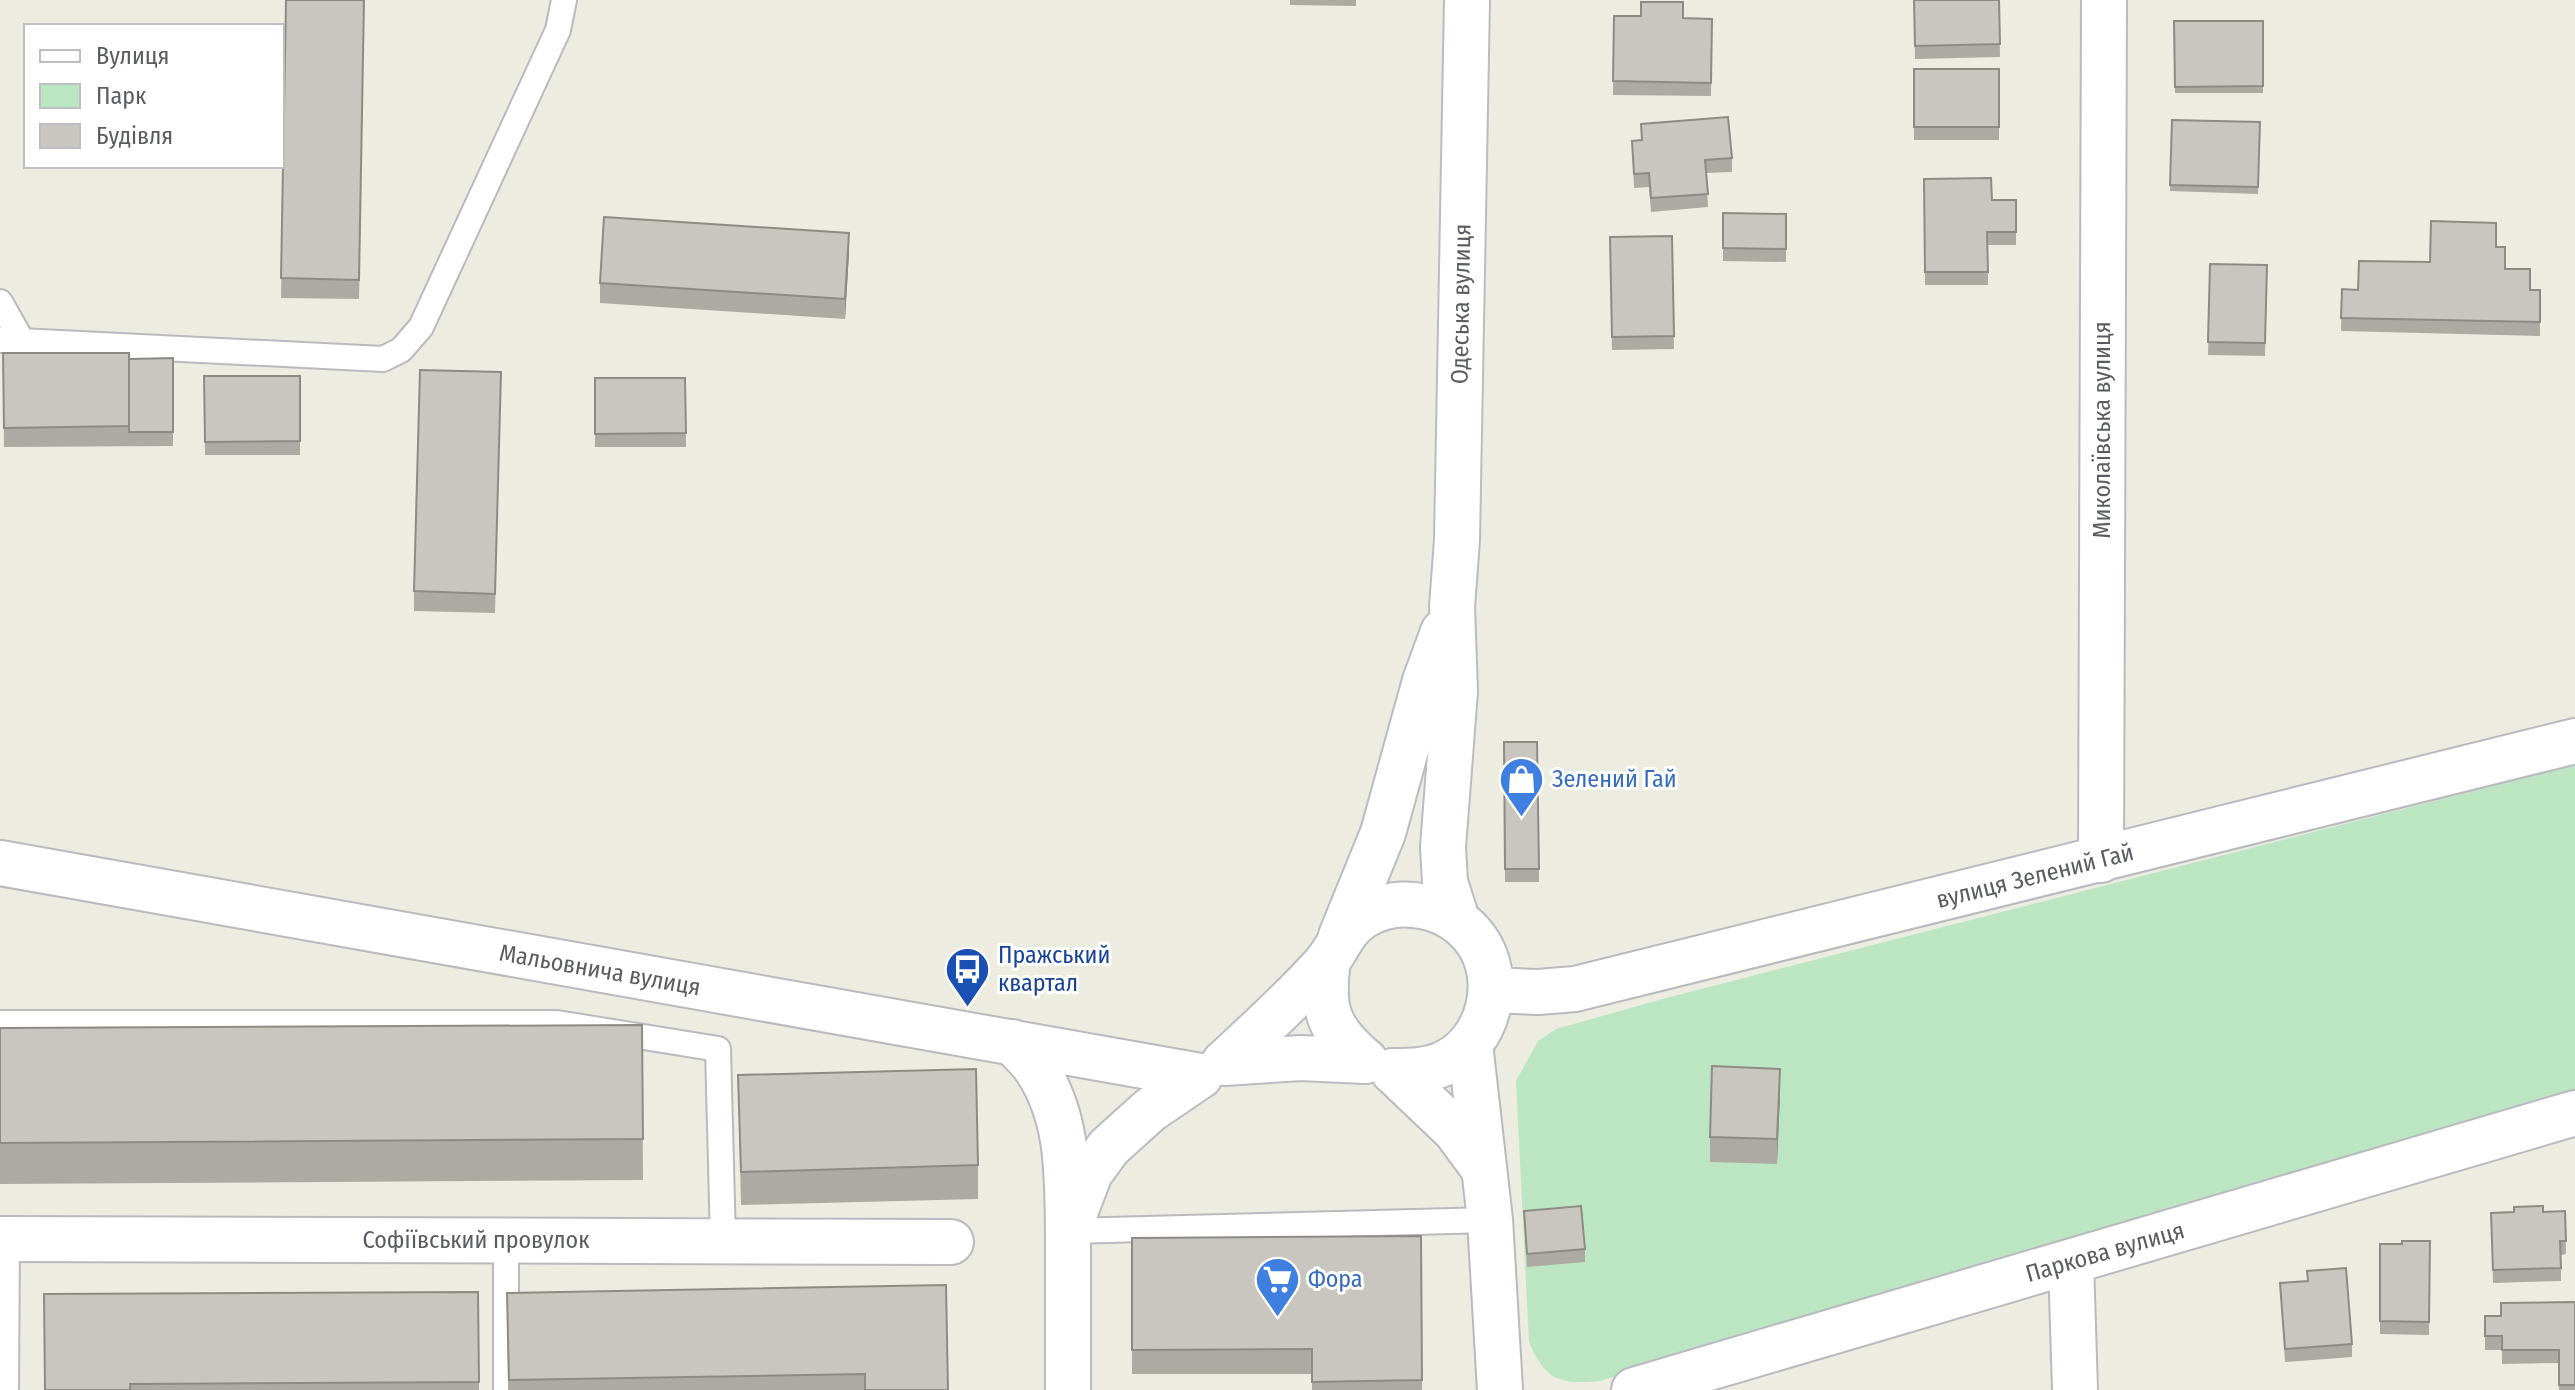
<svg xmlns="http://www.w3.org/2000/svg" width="2575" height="1390" font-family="'Fira Sans Condensed',sans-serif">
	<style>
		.green { fill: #bce6c2 }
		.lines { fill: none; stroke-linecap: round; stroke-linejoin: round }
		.service-casing { stroke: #b9bac0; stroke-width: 28 }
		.minor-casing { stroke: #b9bac0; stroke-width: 48 }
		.secondary-casing { stroke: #babcc3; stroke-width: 48 }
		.service { stroke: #fff; stroke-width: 24 }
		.minor { stroke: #fff; stroke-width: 44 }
		.secondary { stroke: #fff; stroke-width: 44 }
		.wall { fill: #acaaa3 }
		.shaded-wall { fill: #8c8b85 }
		.building { fill: #c8c6be; stroke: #8c8b85; stroke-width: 2 }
		.labels { text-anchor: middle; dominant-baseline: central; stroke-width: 6; stroke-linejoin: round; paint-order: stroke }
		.street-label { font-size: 24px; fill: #5a5c62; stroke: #fff }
		.shop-label { font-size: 24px; fill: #366cbe; stroke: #fff; text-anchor: start }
		.transit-label { font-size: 24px; fill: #164399; stroke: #fff; text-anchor: start }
	</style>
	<rect width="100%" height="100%" fill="#edece1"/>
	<!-- green -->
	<path class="green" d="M 2575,765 L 2575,1090 L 1600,1381 C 1560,1385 1545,1380 1529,1342 L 1516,1081 L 1538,1041 L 1556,1029 L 1666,998 Z"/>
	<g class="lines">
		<defs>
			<g id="service">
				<path d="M 0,302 L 22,341"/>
				<path d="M 0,340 L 383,359 L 401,350 L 421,327 L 558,30 L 564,0"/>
				<path d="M 0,1023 L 557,1023 L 718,1049 L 723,1241"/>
				<path d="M 1068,1231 L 1490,1220"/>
				<path d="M 506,1240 L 506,1390"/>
				<path d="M 6,1390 L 7,1239"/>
			</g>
			<g id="minor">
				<path d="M 2101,860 L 2104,0"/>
				<path d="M 0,863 L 1200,1076"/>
				<path d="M 1491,990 L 1538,992 L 1575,989 L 2575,741"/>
				<path d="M 1012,1042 C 1021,1051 1031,1060 1037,1070 C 1069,1119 1067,1175 1068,1231"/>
				<path d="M 1470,1044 L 1490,1220 L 1500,1390"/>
				<path d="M 1393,1071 L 1455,1130 L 1483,1168"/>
				<path d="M 0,1239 L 951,1242"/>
				<path d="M 2071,1262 L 2075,1390"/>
				<path d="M 1634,1390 L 2575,1113"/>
			</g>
			<g id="secondary">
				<path d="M 1457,920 L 1445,882 L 1443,847 L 1455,691 L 1452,607 L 1457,540 L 1467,0"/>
				<path d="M 1341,936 L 1383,833 L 1425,681 L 1443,632"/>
				<path d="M 1328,961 C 1321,1009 1328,1030 1365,1061"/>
				<path d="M 1224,1063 C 1258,1031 1294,999 1325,964 C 1339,948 1342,930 1362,917 C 1399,893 1452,905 1477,941 C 1504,980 1489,1041 1447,1062 C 1430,1071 1411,1071 1393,1071"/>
				<path d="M 1224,1063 L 1301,1058 L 1365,1061"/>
				<path d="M 1068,1390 L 1068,1231 L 1090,1173 L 1109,1147 L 1150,1110 L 1200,1076"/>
			</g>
		</defs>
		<!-- service casing -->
		<use href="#service" class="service-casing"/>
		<!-- minor casing -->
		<use href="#minor" class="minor-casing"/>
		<!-- secondary casing -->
		<use href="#secondary" class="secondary-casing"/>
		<!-- service -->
		<use href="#service" class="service"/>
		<!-- minor -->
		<use href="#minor" class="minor"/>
		<!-- secondary -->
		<use href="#secondary" class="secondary"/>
	</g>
	<!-- wall -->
	<g class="wall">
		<path d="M 286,0 L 364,0 L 359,299 L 281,298 Z"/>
		<path d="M 1290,0 L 1356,0 L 1356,6 L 1290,5 Z"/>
		<path d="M 1914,0 L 1999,0 L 2000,57 L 1915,59 Z"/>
		<path d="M 1614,16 L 1712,19 L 1711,96 L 1613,95 Z"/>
		<path d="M 2174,21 L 2263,21 L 2263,93 L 2175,93 Z"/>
		<rect x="1914" y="69" width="85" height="71"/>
		<path d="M 2172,120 L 2260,122 L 2258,194 L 2170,191 Z"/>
		<path d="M 1641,124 L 1732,158 L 1732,172 L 1706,173 L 1708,207 L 1651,212 L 1649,187 L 1634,188 L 1632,141 L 1641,140 Z"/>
		<path d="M 1924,179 L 1992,200 L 2016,200 L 2016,245 L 1988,245 L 1988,285 L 1925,285 Z"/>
		<path d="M 1723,213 L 1786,214 L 1786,262 L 1723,261 Z"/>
		<path d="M 1672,236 L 1674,349 L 1612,350 L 1610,237 Z"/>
		<path d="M 2496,247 L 2505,269 L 2530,290 L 2540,290 L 2540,336 L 2341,331 L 2342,289 L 2358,290 L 2430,262 Z"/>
		<path d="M 849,253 L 845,319 L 600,303 L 600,283 Z"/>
		<path d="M 2210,264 L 2267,265 L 2265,356 L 2208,355 Z"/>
		<path d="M 3,353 L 129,359 L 173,358 L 173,446 L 4,447 Z"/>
		<path d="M 501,372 L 495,613 L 414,611 L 414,591 Z"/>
		<path d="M 204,376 L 300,376 L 300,455 L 205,455 Z"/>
		<path d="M 595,378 L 685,378 L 686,447 L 595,447 Z"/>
		<path d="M 1504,742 L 1537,742 L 1539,882 L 1505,882 Z"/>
		<path d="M 642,1025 L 643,1180 L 0,1184 L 0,1028 Z"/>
		<path d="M 738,1075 L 978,1165 L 978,1199 L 741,1205 Z"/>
		<path d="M 1780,1093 L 1777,1164 L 1710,1162 L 1710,1137 Z"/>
		<path d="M 1524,1211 L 1585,1249 L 1585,1262 L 1527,1267 Z"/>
		<path d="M 2565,1211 L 2566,1254 L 2561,1255 L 2561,1281 L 2493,1283 L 2491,1213 Z"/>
		<path d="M 1421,1236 L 1422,1390 L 1312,1390 L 1312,1374 L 1132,1374 L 1132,1238 Z"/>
		<path d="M 2430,1241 L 2429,1335 L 2380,1334 L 2380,1244 L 2402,1244 Z"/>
		<path d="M 2280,1283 L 2352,1344 L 2352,1357 L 2285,1362 Z"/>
		<path d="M 478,1292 L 479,1390 L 44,1390 Z"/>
		<path d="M 507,1293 L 948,1390 L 508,1390 Z"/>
		<path d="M 2575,1302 L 2575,1390 L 2559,1390 L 2559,1363 L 2502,1364 L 2502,1350 L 2485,1350 L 2485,1316 L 2501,1316 Z"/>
	</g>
	<!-- shaded-wall -->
	<g class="shaded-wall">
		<path d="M 849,233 L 849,253 L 845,319 L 845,299 Z"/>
		<path d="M 1780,1069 L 1780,1093 L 1777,1164 L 1777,1139 Z"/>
	</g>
	<!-- building -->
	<g class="building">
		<path d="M 286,0 L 364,0 L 359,280 L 281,278 Z"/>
		<path d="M 1914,0 L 1999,0 L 2000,44 L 1915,46 Z"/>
		<path d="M 1641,2 L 1683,2 L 1683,18 L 1712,19 L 1711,83 L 1613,81 L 1614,16 L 1641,16 Z"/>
		<path d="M 2174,21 L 2263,21 L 2263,86 L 2175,87 Z"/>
		<rect x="1914" y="69" width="85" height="58"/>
		<path d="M 1728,117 L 1732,158 L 1705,160 L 1708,194 L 1651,198 L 1649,173 L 1634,174 L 1632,141 L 1642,140 L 1641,124 Z"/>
		<path d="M 2172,120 L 2260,122 L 2258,187 L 2170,185 Z"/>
		<path d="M 1991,178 L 1992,200 L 2016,200 L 2016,232 L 1987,232 L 1988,272 L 1925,272 L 1924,179 Z"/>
		<path d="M 1723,213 L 1786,214 L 1786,249 L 1723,248 Z"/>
		<path d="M 604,217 L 849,233 L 845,299 L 600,283 Z"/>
		<path d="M 2431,221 L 2496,223 L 2496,247 L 2505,247 L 2505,269 L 2530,269 L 2530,290 L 2540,290 L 2540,322 L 2341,318 L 2342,289 L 2358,290 L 2359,261 L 2430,262 Z"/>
		<path d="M 1672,236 L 1674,336 L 1612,337 L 1610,237 Z"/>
		<path d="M 2210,264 L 2267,265 L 2265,343 L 2208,342 Z"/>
		<path d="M 3,353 L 129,353 L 129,426 L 4,428 Z"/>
		<path d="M 173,358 L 173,432 L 129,432 L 129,359 Z"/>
		<path d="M 420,370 L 501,372 L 495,594 L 414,591 Z"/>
		<path d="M 204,376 L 300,376 L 300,441 L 205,442 Z"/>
		<path d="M 595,378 L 685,378 L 686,433 L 595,434 Z"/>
		<path d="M 1504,742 L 1537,742 L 1539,869 L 1505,869 Z"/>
		<path d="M 642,1025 L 643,1139 L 0,1143 L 0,1028 Z"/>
		<path d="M 1712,1066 L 1780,1069 L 1777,1139 L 1710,1137 Z"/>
		<path d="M 976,1069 L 978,1165 L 741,1172 L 738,1075 Z"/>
		<path d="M 1581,1206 L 1585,1249 L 1527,1254 L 1524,1211 Z"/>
		<path d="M 2543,1206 L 2543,1212 L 2565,1211 L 2566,1241 L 2560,1241 L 2561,1268 L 2493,1270 L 2491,1213 L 2514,1212 L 2514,1207 Z"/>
		<path d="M 1421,1236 L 1422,1380 L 1312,1382 L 1312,1349 L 1132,1350 L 1132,1238 Z"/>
		<path d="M 2402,1241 L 2430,1241 L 2429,1322 L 2380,1321 L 2380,1244 L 2402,1244 Z"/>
		<path d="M 2346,1268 L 2352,1344 L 2285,1349 L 2280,1283 L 2308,1281 L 2307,1271 Z"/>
		<path d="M 946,1285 L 948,1390 L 865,1390 L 865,1374 L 509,1380 L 507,1293 Z"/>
		<path d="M 478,1292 L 479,1382 L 130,1384 L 130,1390 L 45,1390 L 44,1294 Z"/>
		<path d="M 2575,1302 L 2575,1385 L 2559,1385 L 2559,1350 L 2502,1350 L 2502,1336 L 2485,1336 L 2485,1316 L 2501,1316 L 2501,1303 Z"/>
	</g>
	<!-- icons -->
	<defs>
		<symbol id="shop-pin" viewBox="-11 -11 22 30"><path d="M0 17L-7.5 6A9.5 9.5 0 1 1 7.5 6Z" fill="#3f7fe0" stroke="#fff"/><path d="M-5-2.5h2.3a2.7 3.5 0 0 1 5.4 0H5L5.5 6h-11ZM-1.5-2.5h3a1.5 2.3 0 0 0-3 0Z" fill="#fff"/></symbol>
		<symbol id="bus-pin" viewBox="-11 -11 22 30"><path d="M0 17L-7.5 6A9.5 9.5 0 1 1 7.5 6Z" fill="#1a4fb4" stroke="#fff"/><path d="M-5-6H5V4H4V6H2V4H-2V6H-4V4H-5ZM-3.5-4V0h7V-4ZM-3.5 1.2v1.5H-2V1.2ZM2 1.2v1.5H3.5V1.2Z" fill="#fff"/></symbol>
		<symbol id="supermarket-pin" viewBox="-11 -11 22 30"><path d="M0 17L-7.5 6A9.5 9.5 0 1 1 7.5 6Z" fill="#3f7fe0" stroke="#fff"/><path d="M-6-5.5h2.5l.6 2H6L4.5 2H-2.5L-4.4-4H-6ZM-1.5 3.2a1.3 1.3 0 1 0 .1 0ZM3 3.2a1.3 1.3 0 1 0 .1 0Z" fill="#fff"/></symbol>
	</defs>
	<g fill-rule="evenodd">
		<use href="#shop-pin" x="1496" y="754" width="51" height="69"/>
		<use href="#bus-pin" x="942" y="944" width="51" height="69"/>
		<use href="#supermarket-pin" x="1252" y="1254" width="51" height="69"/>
	</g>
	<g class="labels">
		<!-- street labels -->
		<g class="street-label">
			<text transform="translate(1461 304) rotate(-89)">Одеська вулиця</text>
			<text transform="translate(2102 430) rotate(-90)">Миколаївська вулиця</text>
			<text transform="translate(2035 876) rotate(-14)">вулиця Зелений Гай</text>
			<text transform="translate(600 970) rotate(10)">Мальовнича вулиця</text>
			<text x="476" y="1240">Софіївський провулок</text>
			<text transform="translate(2105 1252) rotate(-16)">Паркова вулиця</text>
		</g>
		<!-- shop labels -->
		<g class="shop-label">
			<text x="1552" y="779">Зелений Гай</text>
			<text x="1308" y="1279">Фора</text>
		</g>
		<!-- transit labels -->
		<g class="transit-label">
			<text x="998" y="955">Пражський<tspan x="998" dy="28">квартал</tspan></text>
		</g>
	</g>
	<!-- legend -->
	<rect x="24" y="24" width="260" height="144" fill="#ffffff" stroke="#bdbec0" stroke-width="2"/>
	<rect x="40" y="50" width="40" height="12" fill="#ffffff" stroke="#bdbec0" stroke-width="2"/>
	<text x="96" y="64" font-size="24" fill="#5a5c62">Вулиця</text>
	<rect x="40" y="84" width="40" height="24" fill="#bce6c2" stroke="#bdbec0" stroke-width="2"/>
	<text x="96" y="104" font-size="24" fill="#5a5c62">Парк</text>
	<rect x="40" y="124" width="40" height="24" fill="#c8c6be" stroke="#bdbec0" stroke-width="2"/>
	<text x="96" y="144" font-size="24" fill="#5a5c62">Будівля</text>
</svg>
